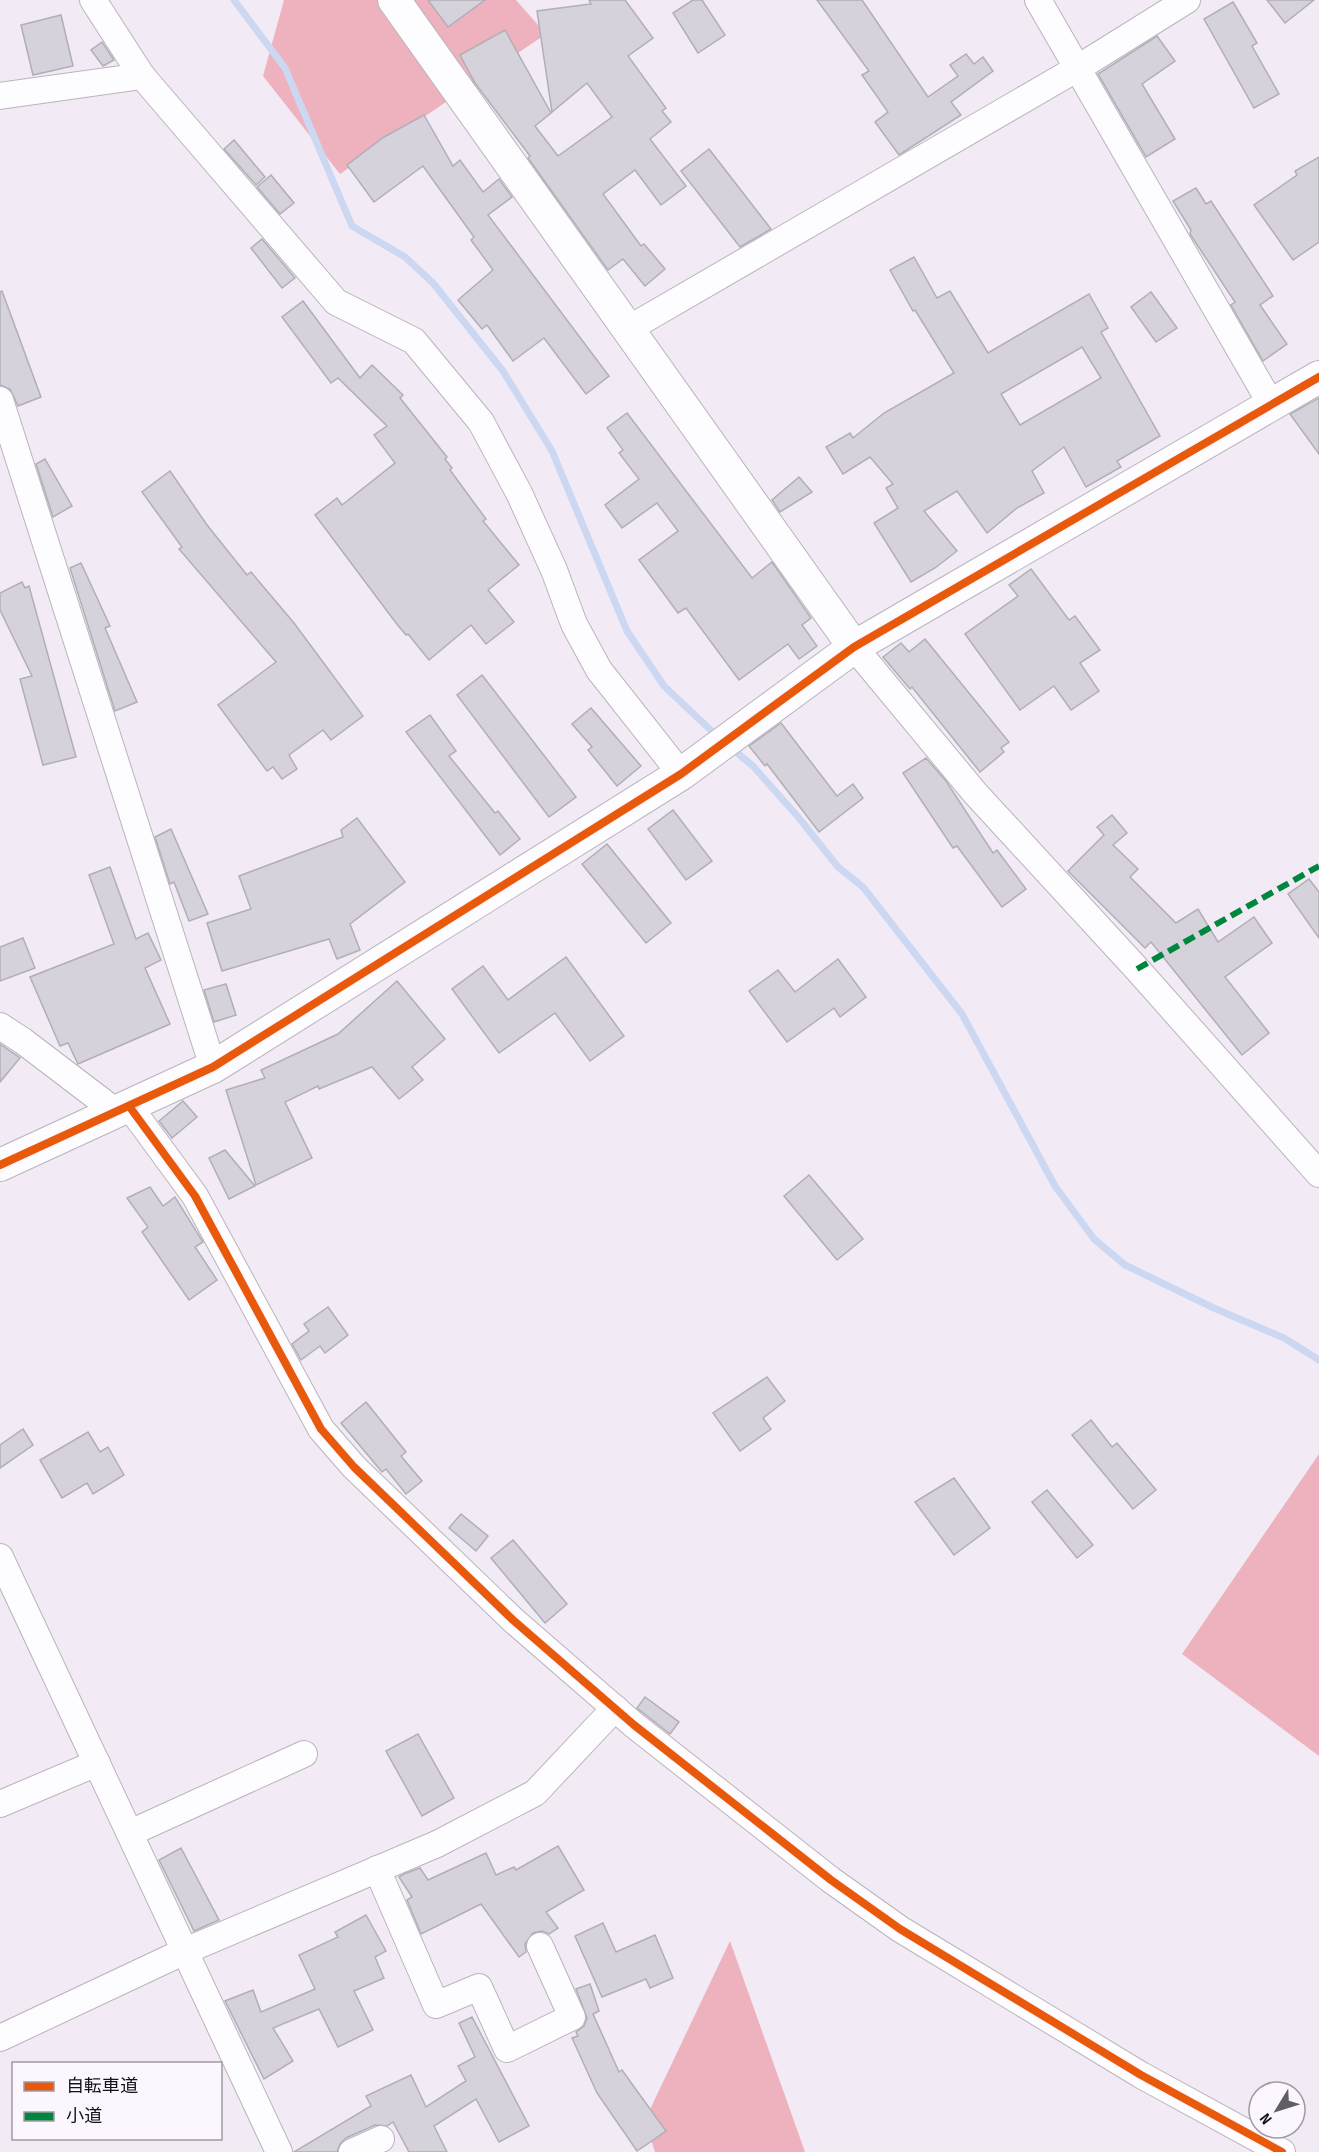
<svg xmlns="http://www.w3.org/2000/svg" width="1319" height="2152" font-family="'Sofia Sans Condensed','Noto Sans JP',sans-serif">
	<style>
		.forest { fill: #eeb2bf }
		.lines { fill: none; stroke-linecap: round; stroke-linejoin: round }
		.stream { stroke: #ccd8f2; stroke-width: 7 }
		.building { fill: #d6d2db; stroke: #b2aeb7; stroke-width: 1.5; fill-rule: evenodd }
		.minor-casing { stroke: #bab4bc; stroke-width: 28 }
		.tertiary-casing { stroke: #bab4bc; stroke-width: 34 }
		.minor { stroke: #fdfcfe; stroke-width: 26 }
		.tertiary { stroke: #fdfcfe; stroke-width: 32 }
		.quiet { stroke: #00873e; stroke-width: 6; stroke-dasharray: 12 6; stroke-linecap: butt }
		.cycleway-casing { stroke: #fcf7fe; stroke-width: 11 }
		.cycleway { stroke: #e8590c; stroke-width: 8 }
	</style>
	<rect width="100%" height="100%" fill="#f2eaf5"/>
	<!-- forest -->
	<g class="forest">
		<path d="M 284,0 L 516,0 L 546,34 L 340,174 L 263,76 Z"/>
		<path d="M 1319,1454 L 1319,1756 L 1182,1654 Z"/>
		<path d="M 730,1941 L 805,2152 L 655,2152 L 645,2120 Z"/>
	</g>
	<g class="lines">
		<!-- stream -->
		<g class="stream">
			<path d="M 234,0 L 285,68 L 352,226 L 405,257 L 433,283 L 503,371 L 552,451 L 627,631 L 664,686 L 719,738"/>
			<path d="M 730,747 L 753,766 L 799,818 L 838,867 L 863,887 L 962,1014 L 1055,1186 L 1094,1239 L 1125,1265 L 1216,1309 L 1284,1338 L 1319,1360"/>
		</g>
	</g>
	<!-- building -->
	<g class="building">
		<path d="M 428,0 L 485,0 L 448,27 Z"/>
		<path d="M 589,0 L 625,0 L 653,38 L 628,56 L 666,108 L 662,111 L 671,122 L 650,139 L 686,186 L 661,205 L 635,170 L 603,194 L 641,246 L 644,244 L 665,269 L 645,286 L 623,259 L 608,270 L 528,158 L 530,156 L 475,83 L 460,55 L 505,30 L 551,113 L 535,126 L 558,156 L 612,117 L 587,83 L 552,112 L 537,11 L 591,4 Z"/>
		<path d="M 693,0 L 702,0 L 725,35 L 698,53 L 673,13 Z"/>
		<path d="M 817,0 L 862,0 L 928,97 L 958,76 L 950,65 L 966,54 L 974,64 L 983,57 L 993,71 L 951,102 L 961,115 L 899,155 L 875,122 L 888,112 L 862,75 L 869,71 Z"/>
		<path d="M 1267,0 L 1314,0 L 1285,23 Z"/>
		<path d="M 1233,2 L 1257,43 L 1252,46 L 1279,94 L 1254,108 L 1204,19 Z"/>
		<path d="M 61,15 L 73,66 L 33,75 L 21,25 Z"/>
		<path d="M 1157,36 L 1175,61 L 1142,84 L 1175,139 L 1146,157 L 1098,74 Z"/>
		<path d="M 102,42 L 114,60 L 103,66 L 91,50 Z"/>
		<path d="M 424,115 L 453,166 L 460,160 L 483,192 L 499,179 L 512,197 L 488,215 L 609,376 L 586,394 L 544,338 L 513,361 L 487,325 L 482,329 L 458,300 L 493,270 L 471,240 L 474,237 L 423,166 L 374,202 L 347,165 L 384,137 Z"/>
		<path d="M 234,140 L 265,177 L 256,185 L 224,149 Z"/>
		<path d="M 709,149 L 771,229 L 740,247 L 681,171 Z"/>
		<path d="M 1319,157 L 1319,242 L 1293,260 L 1254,205 L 1297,175 L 1295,171 Z"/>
		<path d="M 271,175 L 294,203 L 280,214 L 257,187 Z"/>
		<path d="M 1196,188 L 1206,204 L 1211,201 L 1273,296 L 1260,305 L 1287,344 L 1263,361 L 1231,305 L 1235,302 L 1190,234 L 1191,230 L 1173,201 Z"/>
		<path d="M 262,239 L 295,278 L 282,288 L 251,248 Z"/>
		<path d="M 914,257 L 937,298 L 950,291 L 988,353 L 1089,294 L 1108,328 L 1101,332 L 1160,436 L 1117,461 L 1121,467 L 1086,487 L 1064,447 L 1032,471 L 1044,493 L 1017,508 L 987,533 L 957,491 L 924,511 L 957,551 L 935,568 L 911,582 L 874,523 L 898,508 L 886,488 L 893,484 L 870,457 L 843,474 L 826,447 L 850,433 L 853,438 L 884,413 L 954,373 L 915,310 L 913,311 L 890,270 ZM 1082,347 L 1101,378 L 1020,425 L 1001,394 Z"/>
		<path d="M 2,291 L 41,397 L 18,406 L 10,389 L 0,385 L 0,292 Z"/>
		<path d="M 1151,292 L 1177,328 L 1156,342 L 1131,307 Z"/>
		<path d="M 303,301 L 360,378 L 372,365 L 403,395 L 400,398 L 447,457 L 445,459 L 452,468 L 450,470 L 486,519 L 483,521 L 519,565 L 488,590 L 514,622 L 486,644 L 471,625 L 429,660 L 408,634 L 406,635 L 396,623 L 315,515 L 337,498 L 342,505 L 395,463 L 374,435 L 387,426 L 338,378 L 331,383 L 282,317 Z"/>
		<path d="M 1319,398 L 1319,454 L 1290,414 Z"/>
		<path d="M 627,413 L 752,578 L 772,562 L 811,618 L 802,625 L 817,646 L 799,659 L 788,644 L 739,680 L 686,608 L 678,613 L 639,560 L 678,531 L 657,503 L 622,528 L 605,505 L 639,479 L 619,453 L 623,450 L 607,428 Z"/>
		<path d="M 45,459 L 72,506 L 53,517 L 36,464 Z"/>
		<path d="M 170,471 L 207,525 L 247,575 L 251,572 L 294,623 L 363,716 L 331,740 L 323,730 L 289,755 L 297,769 L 282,779 L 273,767 L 267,771 L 218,705 L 276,662 L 179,549 L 182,547 L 142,492 Z"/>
		<path d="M 799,477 L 812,492 L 780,512 L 772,500 Z"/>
		<path d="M 81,563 L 110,626 L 105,628 L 137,702 L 115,711 L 70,568 Z"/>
		<path d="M 1031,569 L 1069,620 L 1075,616 L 1100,650 L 1080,663 L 1099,691 L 1071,710 L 1054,686 L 1020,710 L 965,634 L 1018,596 L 1009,585 Z"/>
		<path d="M 22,582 L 25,588 L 29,586 L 76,757 L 43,765 L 20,679 L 32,676 L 0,610 L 0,593 Z"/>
		<path d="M 925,639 L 1009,742 L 1001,748 L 1004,752 L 980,772 L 912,687 L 910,689 L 883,657 L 901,643 L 909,652 Z"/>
		<path d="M 482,675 L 576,797 L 549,817 L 457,695 Z"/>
		<path d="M 591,708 L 641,766 L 617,786 L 588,750 L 592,747 L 572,724 Z"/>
		<path d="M 430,715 L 456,751 L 449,756 L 495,813 L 498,811 L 520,839 L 500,855 L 406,732 Z"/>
		<path d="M 781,723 L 837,796 L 853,784 L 863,798 L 819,832 L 767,764 L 765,766 L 749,746 Z"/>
		<path d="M 926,758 L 946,781 L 993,853 L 997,850 L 1026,889 L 1002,907 L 957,846 L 953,848 L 903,773 Z"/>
		<path d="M 673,810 L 712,861 L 686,880 L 648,829 Z"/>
		<path d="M 1112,815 L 1127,833 L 1113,845 L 1138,869 L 1130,877 L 1176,923 L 1198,909 L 1218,942 L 1254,917 L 1272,943 L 1225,977 L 1269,1033 L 1242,1055 L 1151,942 L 1145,948 L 1068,871 L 1104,835 L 1097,827 Z"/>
		<path d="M 357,818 L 405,882 L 350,924 L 360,950 L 337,959 L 329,939 L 222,971 L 207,923 L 251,909 L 239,876 L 343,837 L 341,830 Z"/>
		<path d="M 171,829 L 208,914 L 189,921 L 174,882 L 170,884 L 155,837 Z"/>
		<path d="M 607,844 L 671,923 L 646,943 L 582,864 Z"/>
		<path d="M 110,867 L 136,939 L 148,933 L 161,960 L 145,968 L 170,1024 L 78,1064 L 68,1043 L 60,1046 L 30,977 L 114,944 L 89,875 Z"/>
		<path d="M 1309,879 L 1319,892 L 1319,938 L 1288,894 Z"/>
		<path d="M 23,938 L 35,968 L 0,981 L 0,947 Z"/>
		<path d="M 566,957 L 624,1036 L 590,1061 L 555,1013 L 499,1053 L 452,989 L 483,966 L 508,1000 Z"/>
		<path d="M 838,959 L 866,997 L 840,1017 L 834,1008 L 787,1042 L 749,991 L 778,970 L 795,992 Z"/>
		<path d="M 397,981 L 445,1039 L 412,1067 L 423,1080 L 399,1099 L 372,1067 L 319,1089 L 318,1086 L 285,1102 L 312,1158 L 256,1185 L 226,1090 L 265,1078 L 261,1070 L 338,1034 Z"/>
		<path d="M 226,984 L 236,1015 L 214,1022 L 204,990 Z"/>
		<path d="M 0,1044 L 20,1058 L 0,1082 Z"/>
		<path d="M 183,1101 L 197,1117 L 172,1138 L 159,1121 Z"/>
		<path d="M 225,1150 L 255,1186 L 229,1199 L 209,1158 Z"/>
		<path d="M 809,1175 L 863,1239 L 837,1260 L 784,1196 Z"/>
		<path d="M 150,1187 L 163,1206 L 175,1197 L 203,1242 L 195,1247 L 217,1280 L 189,1300 L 142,1232 L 148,1227 L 127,1198 Z"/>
		<path d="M 328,1307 L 348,1335 L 325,1353 L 320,1346 L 301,1360 L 292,1344 L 309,1331 L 304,1324 Z"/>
		<path d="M 767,1377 L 785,1401 L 763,1418 L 771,1429 L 740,1451 L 713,1413 Z"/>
		<path d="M 366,1402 L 406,1452 L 401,1456 L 422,1481 L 406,1494 L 386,1469 L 382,1472 L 341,1423 Z"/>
		<path d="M 1091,1420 L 1112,1447 L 1117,1443 L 1156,1490 L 1133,1509 L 1072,1435 Z"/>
		<path d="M 23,1429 L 33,1445 L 0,1468 L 0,1445 Z"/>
		<path d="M 88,1432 L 100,1452 L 108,1447 L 124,1475 L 93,1494 L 87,1483 L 62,1498 L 40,1460 Z"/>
		<path d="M 954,1478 L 990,1528 L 954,1555 L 915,1502 Z"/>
		<path d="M 1047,1490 L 1093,1545 L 1077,1558 L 1032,1502 Z"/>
		<path d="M 461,1514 L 488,1536 L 476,1551 L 449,1528 Z"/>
		<path d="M 513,1540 L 567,1604 L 545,1623 L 491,1558 Z"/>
		<path d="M 645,1697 L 679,1722 L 670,1734 L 637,1708 Z"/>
		<path d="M 418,1734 L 454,1798 L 422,1816 L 386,1751 Z"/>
		<path d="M 558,1846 L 584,1890 L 546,1912 L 558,1928 L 549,1934 L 542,1931 L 533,1933 L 525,1944 L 526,1952 L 519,1957 L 481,1904 L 421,1934 L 407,1900 L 412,1897 L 399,1877 L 404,1874 L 420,1868 L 428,1880 L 486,1853 L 496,1875 L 514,1867 L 516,1870 Z"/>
		<path d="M 181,1848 L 219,1920 L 194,1931 L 159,1860 Z"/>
		<path d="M 366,1915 L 386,1951 L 375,1957 L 384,1978 L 354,1991 L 373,2030 L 338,2047 L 319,2009 L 273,2028 L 293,2061 L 264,2079 L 225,2001 L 253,1990 L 261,2012 L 315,1989 L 299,1955 L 338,1937 L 335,1932 Z"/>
		<path d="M 603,1923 L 616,1952 L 655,1935 L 673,1978 L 650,1988 L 646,1979 L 602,1997 L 575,1936 Z"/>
		<path d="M 590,1984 L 599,2011 L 593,2014 L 619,2072 L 622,2070 L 666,2131 L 637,2151 L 597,2093 L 572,2038 L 578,2036 L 576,2032 L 584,2026 L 587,2018 L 576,1989 Z"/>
		<path d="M 472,2017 L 529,2126 L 499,2142 L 476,2099 L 434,2126 L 447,2152 L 409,2152 L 393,2122 L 387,2126 L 375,2125 L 346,2138 L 340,2144 L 337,2152 L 294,2152 L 371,2106 L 366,2096 L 411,2075 L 426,2107 L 466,2081 L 458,2066 L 475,2057 L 459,2023 Z"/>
	</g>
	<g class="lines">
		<defs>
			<g id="minor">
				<path d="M 93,0 L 142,76 L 336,302 L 414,341 L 481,422 L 519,493 L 554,570 L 574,624 L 599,670 L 681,774"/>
				<path d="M 1038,0 L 1271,404"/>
				<path d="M 0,96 L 142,76"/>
				<path d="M 630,328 L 1078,68 L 1187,0"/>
				<path d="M 0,400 L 213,1067"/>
				<path d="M 854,647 L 975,793 L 1137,969 L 1319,1174"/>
				<path d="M 0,1026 L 23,1041 L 115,1111"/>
				<path d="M 129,1106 L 195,1196 L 321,1429 L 354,1467 L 513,1620 L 634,1725 L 831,1880 L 900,1929 L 1141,2075 L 1282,2152"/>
				<path d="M 0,1557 L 279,2152"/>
				<path d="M 0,1804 L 97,1763"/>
				<path d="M 130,1833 L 304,1754"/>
				<path d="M 377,1869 L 436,2005 L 479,1987 L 507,2049 L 572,2017 L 540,1946"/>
				<path d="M 0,2038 L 185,1951 L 437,1844 L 535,1793 L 615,1708"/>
				<path d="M 352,2152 L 381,2139"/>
			</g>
			<g id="tertiary">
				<path d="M 394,0 L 854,647"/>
				<path d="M 0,1165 L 213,1067 L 681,774 L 854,647 L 1319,377"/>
			</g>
		</defs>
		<!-- minor casing -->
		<use href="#minor" class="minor-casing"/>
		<!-- tertiary casing -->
		<use href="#tertiary" class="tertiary-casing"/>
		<!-- minor -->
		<use href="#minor" class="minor"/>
		<!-- tertiary -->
		<use href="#tertiary" class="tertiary"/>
		<!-- quiet -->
		<path class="quiet" d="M 1137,969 L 1319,866"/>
		<defs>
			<g id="cycleway">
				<path d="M 129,1106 L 195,1196 L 321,1429 L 354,1467 L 513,1620 L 634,1725 L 831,1880 L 900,1929 L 1141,2075 L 1282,2152"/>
				<path d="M 0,1165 L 213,1067 L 681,774 L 854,647 L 1319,377"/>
			</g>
		</defs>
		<!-- cycleway casing -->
		<use href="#cycleway" class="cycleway-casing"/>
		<!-- cycleway -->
		<use href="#cycleway" class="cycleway"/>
	</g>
	<!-- legend -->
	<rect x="12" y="2062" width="210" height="78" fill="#fcf7fe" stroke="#a09ba2" stroke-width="1.5"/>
	<rect x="24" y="2082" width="30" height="9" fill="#e8590c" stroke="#a09ba2" stroke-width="1.5"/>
	<text x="66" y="2092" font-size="18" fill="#161118">自転車道</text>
	<rect x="24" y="2112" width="30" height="9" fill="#00873e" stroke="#a09ba2" stroke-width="1.5"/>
	<text x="66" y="2122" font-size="18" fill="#161118">小道</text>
	<!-- north arrow -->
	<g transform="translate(1277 2110) rotate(232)"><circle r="28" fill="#fcf7fe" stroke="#a09ba2" stroke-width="1.5"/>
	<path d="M0-4.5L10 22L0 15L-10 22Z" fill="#635d65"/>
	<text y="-9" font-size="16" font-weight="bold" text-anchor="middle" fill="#161118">N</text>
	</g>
</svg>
